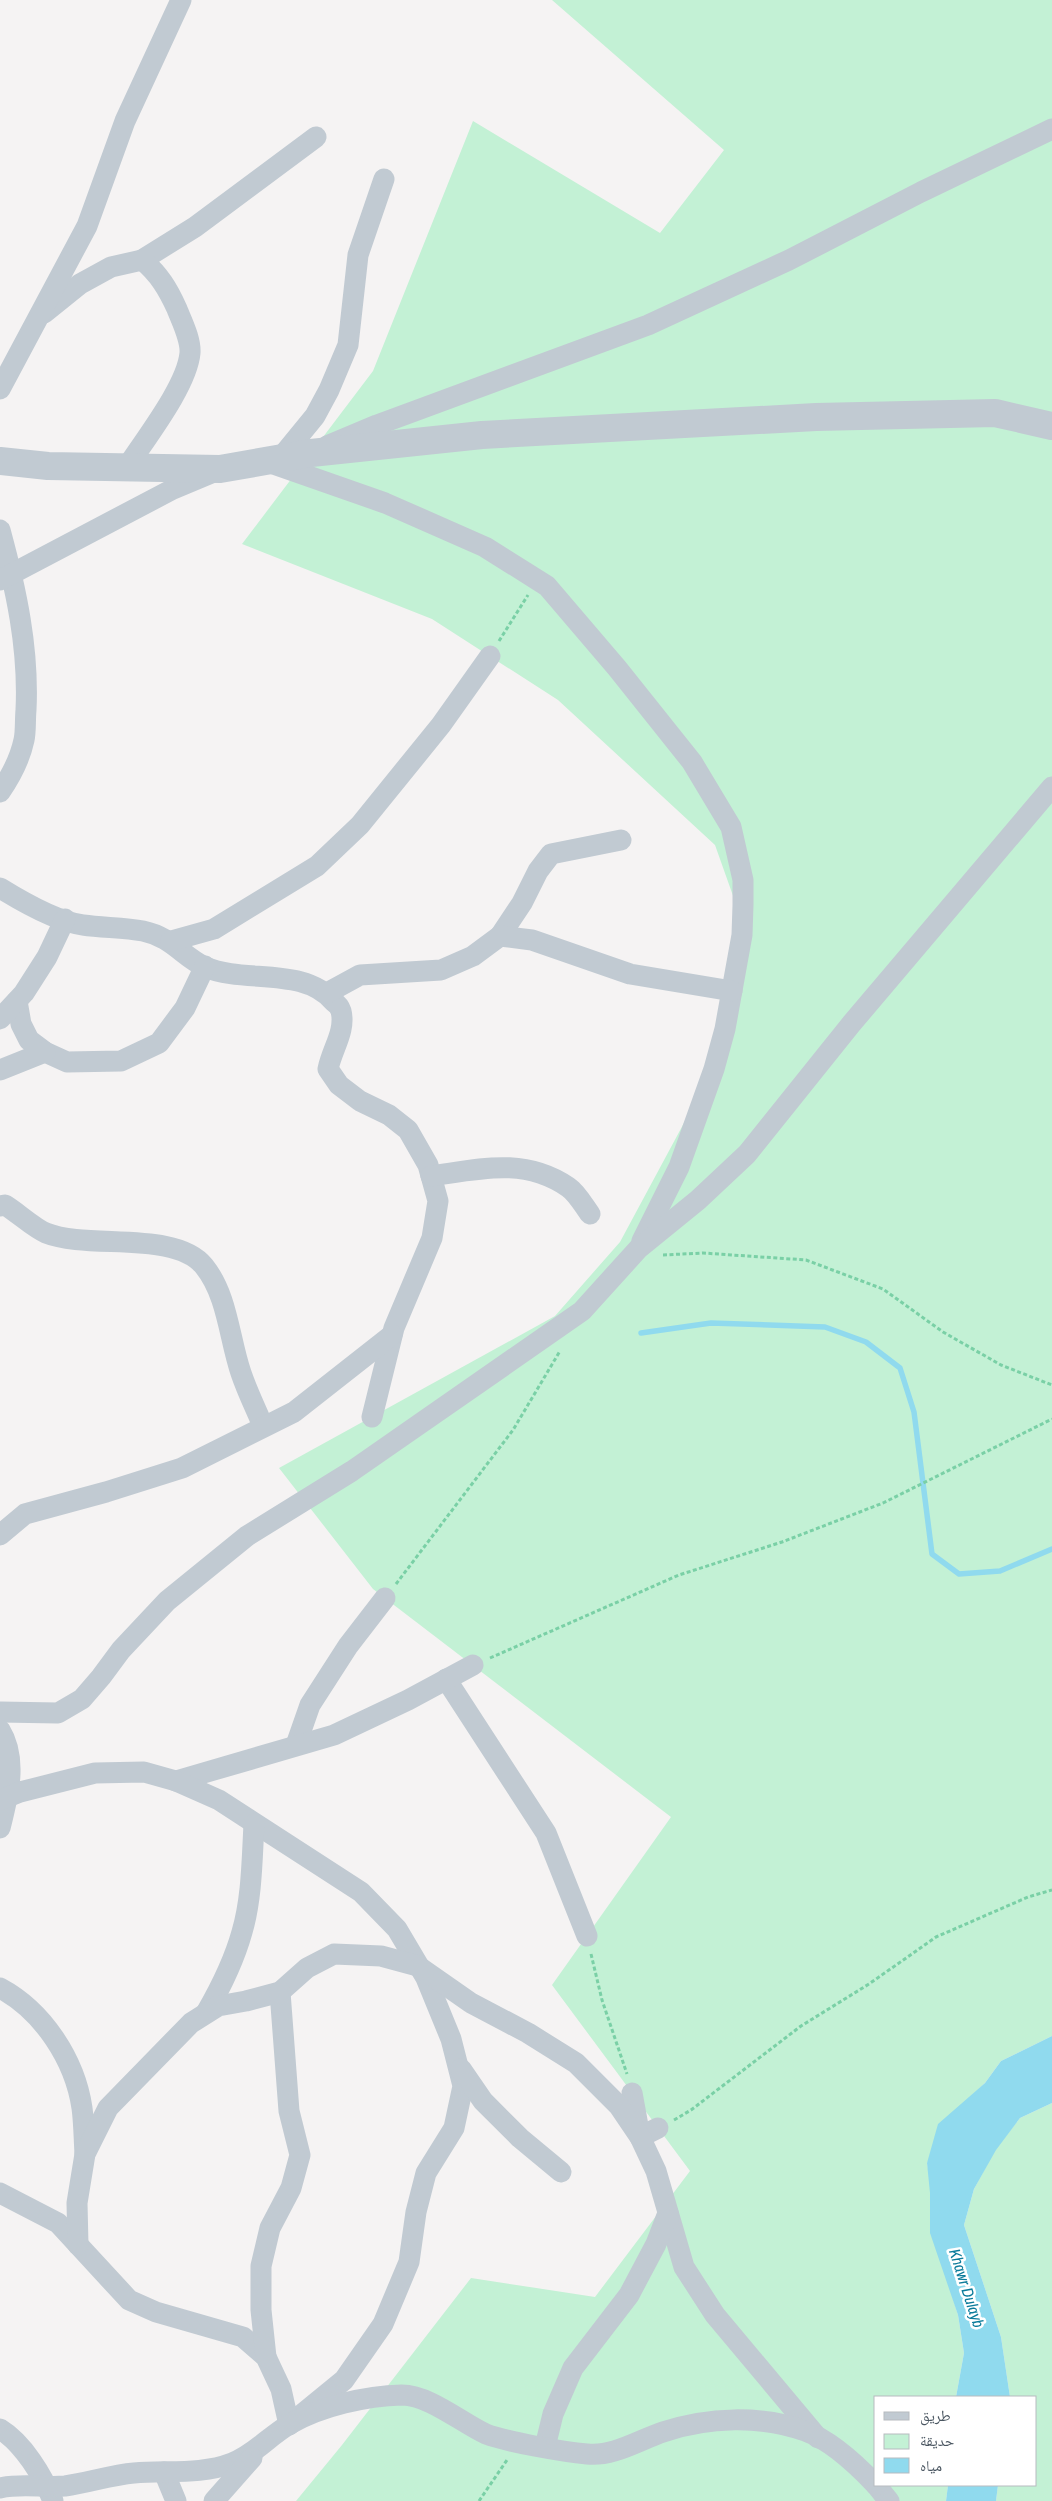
<svg xmlns="http://www.w3.org/2000/svg" width="1052" height="2501" font-family="'Archivo Narrow','Noto Naskh Arabic',sans-serif">
	<style>
		.green { fill: #c3f1d5 }
		.water { fill: #90daee }
		.lines { fill: none; stroke-linecap: round; stroke-linejoin: round }
		.stream { stroke: #90daee; stroke-width: 5.5 }
		.path { stroke: #7ad0a6; stroke-width: 3; stroke-dasharray: 4 2.5; stroke-linecap: butt }
		.minor { stroke: #c1cad2; stroke-width: 21 }
		.tertiary { stroke: #c1cad2; stroke-width: 28 }
		.labels { text-anchor: middle; dominant-baseline: central; stroke-width: 5; stroke-linejoin: round; paint-order: stroke }
		.water-label { font-size: 16px; font-style: italic; fill: #0c7c9b; stroke: #fff }
	</style>
	<rect width="100%" height="100%" fill="#f5f3f3"/>
	<!-- green -->
	<g class="green">
		<path d="M 552,0 L 1052,0 L 1052,2036 L 1001,2061 L 985,2083 L 967,2100 L 927,2163 L 946,2276 L 958,2315 L 964,2353 L 956,2397 L 876,2397 L 876,2485 L 948,2485 L 946,2501 L 296,2501 L 342,2445 L 471,2278 L 595,2297 L 690,2171 L 552,1985 L 671,1817 L 373,1589 L 279,1468 L 555,1316 L 620,1242 L 706,1082 L 737,907 L 715,845 L 558,700 L 432,619 L 242,544 L 373,371 L 473,121 L 660,233 L 724,150 Z"/>
		<path d="M 1052,2103 L 1052,2501 L 996,2501 L 998,2485 L 1036,2485 L 1036,2397 L 1010,2397 L 1001,2337 L 964,2225 L 974,2189 L 995,2150 L 1020,2118 Z"/>
	</g>
	<!-- water -->
	<g class="water">
		<path d="M 1052,2036 L 1052,2103 L 1020,2118 L 996,2150 L 974,2189 L 964,2225 L 1001,2337 L 1010,2397 L 956,2397 L 964,2353 L 958,2315 L 930,2233 L 930,2193 L 927,2163 L 938,2124 L 985,2083 L 1001,2061 Z"/>
		<path d="M 948,2485 L 998,2485 L 996,2501 L 946,2501 Z"/>
	</g>
	<g class="lines">
		<!-- stream -->
		<path class="stream" d="M 641,1333 L 711,1323 L 825,1327 L 866,1342 L 900,1368 L 914,1412 L 932,1554 L 959,1574 L 1000,1571 L 1052,1549"/>
		<!-- path -->
		<g class="path">
			<path d="M 499,641 L 528,595"/>
			<path d="M 663,1255 L 703,1253 L 806,1260 L 883,1289 L 943,1332 L 1001,1365 L 1052,1385"/>
			<path d="M 396,1584 L 513,1430 L 560,1351"/>
			<path d="M 490,1658 L 679,1575 L 782,1542 L 883,1503 L 1052,1419"/>
			<path d="M 591,1954 L 602,2000 L 627,2074"/>
			<path d="M 674,2120 L 691,2110 L 801,2026 L 869,1984 L 936,1937 L 1028,1897 L 1052,1890"/>
			<path d="M 479,2501 L 507,2460"/>
		</g>
		<!-- minor -->
		<g class="minor">
			<path d="M 142,260 L 195,227 L 316,137"/>
			<path d="M 44,313 L 80,284 L 111,267 L 142,260 C 159,274 168,289 177,309 C 182,322 191,339 190,353 C 187,386 145,439 127,467"/>
			<path d="M 0,389 L 87,226 L 125,121 L 181,0"/>
			<path d="M 327,446 L 377,425 L 648,325 L 789,260 L 921,192 L 1052,129"/>
			<path d="M 279,460 L 315,416 L 329,390 L 348,345 L 358,255 L 384,179"/>
			<path d="M 268,462 L 385,503 L 485,547 L 547,586 L 617,668 L 692,762 L 731,827 L 743,880 L 743,905 L 742,935 L 725,1029 L 714,1069 L 679,1167 L 642,1241"/>
			<path d="M 0,530 C 16,589 29,648 26,710 C 25,720 26,731 24,740 C 20,759 11,776 0,792"/>
			<path d="M 0,580 L 173,489 L 216,471"/>
			<path d="M 0,888 C 21,901 58,922 83,925 C 103,928 124,927 143,931 C 172,937 183,957 205,967 C 245,984 304,966 334,1002 C 337,1004 340,1008 341,1011 C 346,1031 332,1049 328,1069 L 339,1085 L 360,1101 L 389,1115 L 408,1130 L 428,1165 L 438,1201 L 432,1238 L 394,1328 L 372,1417"/>
			<path d="M 500,936 L 522,903 L 538,871 L 551,854 L 621,840"/>
			<path d="M 171,941 L 214,929 L 317,866 L 360,825 L 441,725 L 490,656"/>
			<path d="M 327,993 L 360,975 L 441,970 L 473,956 L 500,936 L 532,940 L 630,974 L 732,991"/>
			<path d="M 17,1001 L 21,1024 L 29,1040 L 45,1052 L 67,1062 L 121,1061 L 159,1043 L 185,1008 L 205,966"/>
			<path d="M 0,1019 L 24,993 L 47,957 L 65,919"/>
			<path d="M 0,1070 L 45,1052"/>
			<path d="M 431,1176 C 480,1169 524,1157 568,1187 C 577,1193 584,1206 590,1214"/>
			<path d="M 0,1206 L 5,1205 C 18,1213 34,1228 46,1233 C 88,1250 175,1230 204,1266 C 228,1296 229,1338 241,1373 C 247,1391 256,1409 263,1426"/>
			<path d="M 0,1535 L 25,1514 L 106,1492 L 182,1468 L 294,1412 L 392,1335"/>
			<path d="M 446,1679 L 546,1833 L 587,1936"/>
			<path d="M 0,1712 L 58,1713 L 82,1699 L 101,1677 L 121,1650 L 167,1601 L 247,1536 L 352,1471 L 582,1311 L 639,1248 L 698,1200 L 747,1154 L 852,1023 L 1052,787"/>
			<path d="M 0,1730 C 18,1759 8,1797 0,1828"/>
			<path d="M 296,1745 L 310,1705 L 348,1646 L 385,1598"/>
			<path d="M 176,1781 L 334,1735 L 408,1700 L 473,1665"/>
			<path d="M 0,1800 L 20,1792 L 95,1773 L 144,1772 L 176,1781 L 219,1800 L 361,1892 L 397,1929 L 426,1978 L 451,2039 L 463,2086 L 454,2128 L 426,2173 L 416,2212 L 409,2262 L 383,2324 L 344,2380 L 289,2425 L 281,2389 L 266,2357 L 243,2337 L 156,2312 L 129,2300 L 58,2223 L 0,2193"/>
			<path d="M 0,1988 C 43,2011 75,2060 82,2108 C 84,2123 84,2138 85,2154"/>
			<path d="M 206,2013 C 221,1987 234,1961 242,1932 C 252,1898 252,1859 254,1824"/>
			<path d="M 461,2069 L 483,2101 L 520,2138 L 561,2172"/>
			<path d="M 632,2093 L 640,2137 L 658,2128"/>
			<path d="M 78,2245 L 77,2203 L 85,2154 L 108,2108 L 191,2023 L 218,2006 L 246,2001 L 280,1992 L 307,1968 L 334,1954 L 381,1956 L 418,1966 L 471,2003 L 528,2033 L 576,2063 L 619,2106 L 640,2137 L 656,2171 L 684,2267 L 715,2315 L 818,2438"/>
			<path d="M 266,2357 L 261,2310 L 261,2266 L 270,2228 L 291,2188 L 300,2155 L 289,2111 L 280,1992"/>
			<path d="M 0,2429 C 23,2443 43,2476 53,2501"/>
			<path d="M 545,2447 L 553,2414 L 573,2368 L 629,2295 L 656,2244 L 668,2213"/>
			<path d="M 164,2472 L 176,2501"/>
			<path d="M 876,2485 L 889,2501"/>
			<path d="M 0,2488 C 22,2483 43,2488 65,2486 C 88,2483 111,2475 134,2473 C 166,2470 201,2475 232,2463 C 254,2455 269,2436 290,2424 C 321,2406 366,2396 402,2395 C 429,2395 462,2423 486,2434 C 507,2442 564,2452 587,2454 C 613,2457 639,2440 663,2432 C 708,2417 761,2415 805,2431 C 830,2440 858,2466 876,2485"/>
			<path d="M 214,2501 L 252,2458"/>
		</g>
		<!-- tertiary -->
		<path class="tertiary" d="M 0,461 L 48,466 L 220,469 L 311,453 L 482,435 L 816,417 L 995,413 L 1052,426"/>
	</g>
	<g class="labels">
		<!-- water labels -->
		<g class="water-label">
			<text transform="translate(967 2288) rotate(72)">Khawr Dulayb</text>
		</g>
	</g>
	<!-- legend -->
	<rect x="874" y="2396" width="162" height="90" fill="#ffffff" stroke="#b7bbc0"/>
	<rect x="884" y="2412" width="25" height="8" fill="#c1cad2" stroke="#b7bbc0"/>
	<text x="920" y="2421" font-size="15" fill="#4a5661">طريق</text>
	<rect x="884" y="2434" width="25" height="15" fill="#c3f1d5" stroke="#b7bbc0"/>
	<text x="920" y="2446" font-size="15" fill="#4a5661">حديقة</text>
	<rect x="884" y="2458" width="25" height="15" fill="#90daee" stroke="#b7bbc0"/>
	<text x="920" y="2471" font-size="15" fill="#4a5661">مياه</text>
</svg>
